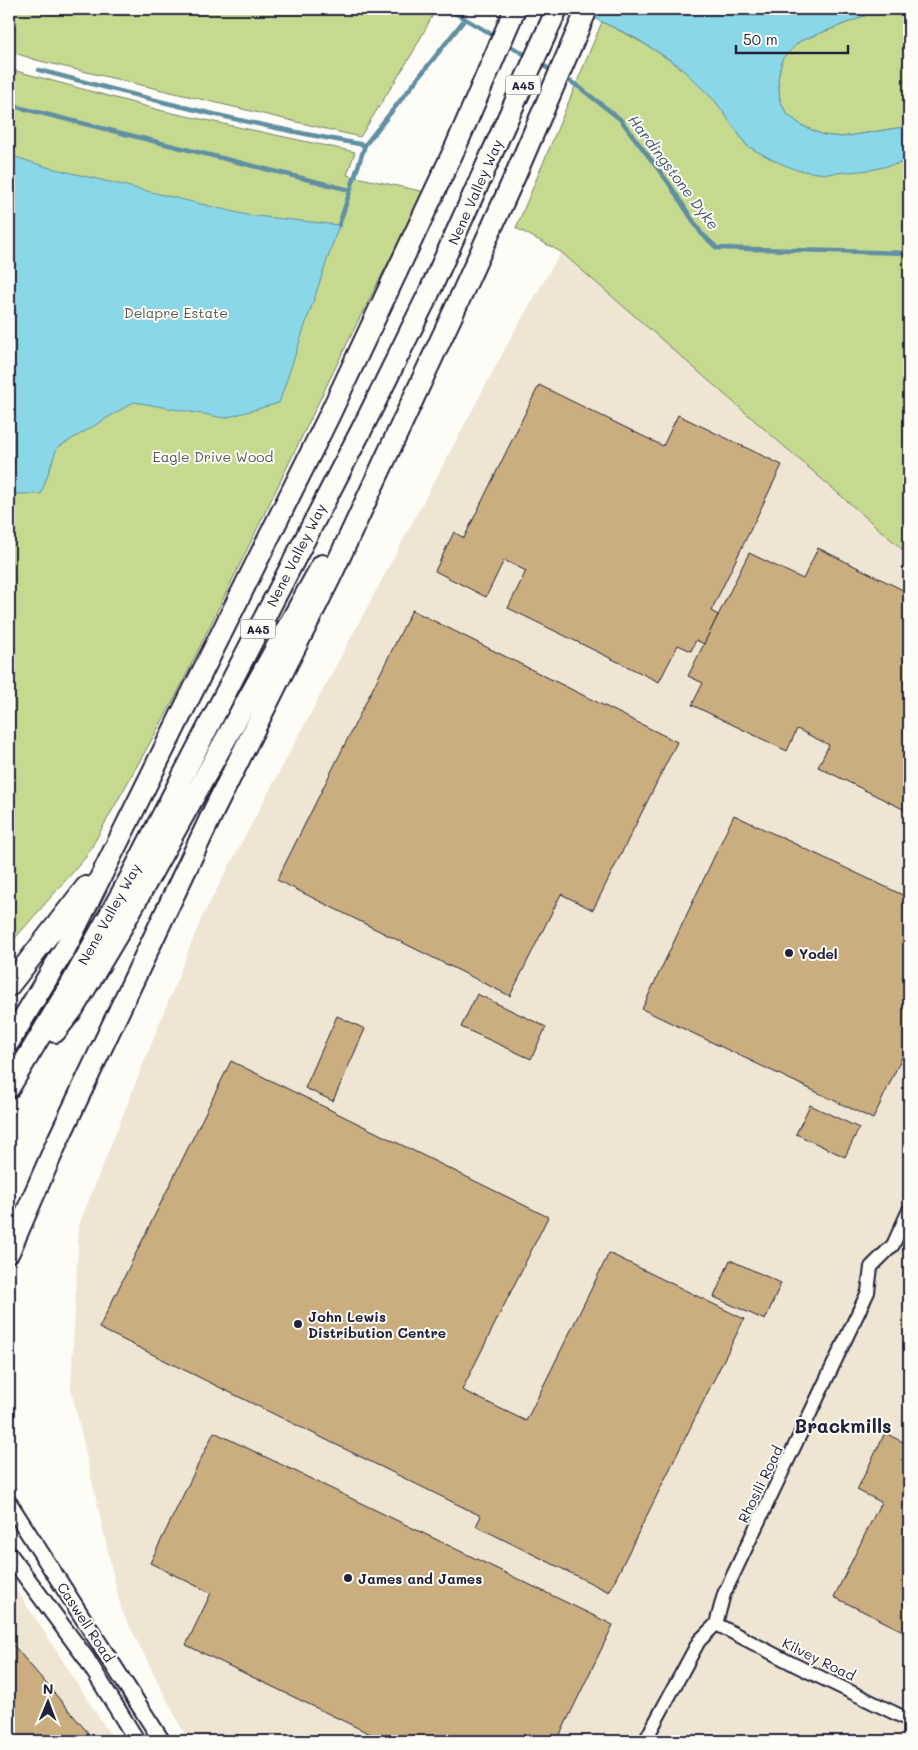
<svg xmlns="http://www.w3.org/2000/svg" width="918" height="1750" font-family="Mali,sans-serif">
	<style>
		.built { fill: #eee5d3 }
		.green { fill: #c6da8f; stroke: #747e65 }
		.water { fill: #89d7e7; stroke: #608fa2 }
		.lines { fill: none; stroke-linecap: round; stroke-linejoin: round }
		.stream { stroke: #608fa2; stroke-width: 4.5 }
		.building { fill: #cbae80; stroke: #22223b }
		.minor-casing { stroke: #22223b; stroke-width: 16 }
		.tertiary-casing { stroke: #22223b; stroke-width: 19 }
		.trunk-casing { stroke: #22223b; stroke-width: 24 }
		.minor { stroke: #fdfcf7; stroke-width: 12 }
		.tertiary { stroke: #fdfcf7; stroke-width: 15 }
		.trunk { stroke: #fdfcf7; stroke-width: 20 }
		.poi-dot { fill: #22223b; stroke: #fdfcf7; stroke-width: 2 }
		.labels { text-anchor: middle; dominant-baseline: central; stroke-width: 4; stroke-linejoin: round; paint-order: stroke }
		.shield { fill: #fdfcf7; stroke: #646373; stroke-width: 1 }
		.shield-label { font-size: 12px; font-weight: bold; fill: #22223b }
		.street-label { font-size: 14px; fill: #22223b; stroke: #fdfcf7 }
		.park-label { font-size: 14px; fill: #535954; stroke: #fdfcf7 }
		.poi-label { font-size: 14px; font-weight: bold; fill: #22223b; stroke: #fdfcf7; text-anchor: start }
		.water-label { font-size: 15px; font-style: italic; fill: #41586f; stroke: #fdfcf7 }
		.district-label { font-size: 19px; font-weight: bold; fill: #22223b; stroke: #fdfcf7 }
	</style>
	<rect width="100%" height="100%" fill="#fdfcf7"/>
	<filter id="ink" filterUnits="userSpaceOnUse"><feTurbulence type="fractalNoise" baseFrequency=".02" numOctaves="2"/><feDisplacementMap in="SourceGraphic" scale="10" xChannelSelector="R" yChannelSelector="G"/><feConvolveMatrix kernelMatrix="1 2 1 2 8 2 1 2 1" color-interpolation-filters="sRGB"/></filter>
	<g filter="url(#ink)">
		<!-- built -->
		<g class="built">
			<path d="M 561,252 L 909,555 L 909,1741 L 188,1741 L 121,1609 L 71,1388 L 79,1225 L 202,917 L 514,332 Z"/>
			<path d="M 9,1580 L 36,1619 L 114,1741 L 9,1741 Z"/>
		</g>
		<!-- green -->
		<g class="green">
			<path d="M 9,9 L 436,9 L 412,54 L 360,137 L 36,60 L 9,51 Z"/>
			<path d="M 880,9 L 909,9 L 909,126 L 842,137 L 823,135 L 801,125 L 787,114 L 780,101 L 778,79 L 782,59 L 800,41 L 857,19 Z"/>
			<path d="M 602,22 C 646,43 684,65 716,102 C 727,115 737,131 747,146 L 897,164 L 909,161 L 909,555 L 561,252 L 516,228 Z"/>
			<path d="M 9,69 L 163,111 L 355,152 L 347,175 L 425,192 L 358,321 L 174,700 L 86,857 L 9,945 Z"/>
		</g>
		<!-- water -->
		<g class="water">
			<path d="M 574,9 L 880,9 L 857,19 L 800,41 L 782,59 L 778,79 L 780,101 L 787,114 L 801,125 L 823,135 L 842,137 L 909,126 L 909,161 L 871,170 L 824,174 L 797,170 L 775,161 L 747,146 L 716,102 L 678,65 L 634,37 Z"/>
			<path d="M 9,155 L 47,167 L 247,215 L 339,225 L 279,403 L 225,418 L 134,402 L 57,448 L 41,494 L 9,494 Z"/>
		</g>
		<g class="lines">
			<!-- stream -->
			<g class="stream">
				<path d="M 448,9 L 496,37"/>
				<path d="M 505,43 L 529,57"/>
				<path d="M 539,63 L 554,72"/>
				<path d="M 39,70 C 148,99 254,126 365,145"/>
				<path d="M 563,77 L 579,87 L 620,119 L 668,182 L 701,233 L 717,248 L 909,253"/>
				<path d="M 9,105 L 350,190"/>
				<path d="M 339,225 L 365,145 L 465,19"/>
			</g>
		</g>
		<!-- building -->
		<g class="building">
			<path d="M 539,385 L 663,446 L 678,415 L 782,465 L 711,611 L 718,615 L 704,644 L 696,640 L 691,651 L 678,645 L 659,682 L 508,608 L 526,571 L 504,560 L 486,597 L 435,571 L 454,532 L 464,538 Z"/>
			<path d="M 818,548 L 909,593 L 909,812 L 818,767 L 829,745 L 797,729 L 787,751 L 692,705 L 703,683 L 688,676 L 749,553 L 803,579 Z"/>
			<path d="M 412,610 L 677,742 L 593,910 L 561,894 L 510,996 L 277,880 Z"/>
			<path d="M 734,815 L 909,898 L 909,1042 L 873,1119 L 642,1009 Z"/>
			<path d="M 477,994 L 546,1027 L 531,1059 L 461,1027 Z"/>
			<path d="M 337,1016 L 365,1029 L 333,1101 L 305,1088 Z"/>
			<path d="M 231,1061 L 548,1217 L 462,1390 L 526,1421 L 609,1253 L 744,1319 L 609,1592 L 476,1526 L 481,1516 L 99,1328 Z"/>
			<path d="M 810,1105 L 859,1128 L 845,1157 L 796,1134 Z"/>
			<path d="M 730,1260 L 781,1283 L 765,1320 L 714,1297 Z"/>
			<path d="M 214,1432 L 613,1625 L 557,1741 L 385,1741 L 186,1645 L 211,1593 L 150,1563 Z"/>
			<path d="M 885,1433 L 909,1445 L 909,1634 L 834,1597 L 881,1502 L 857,1490 Z"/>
			<path d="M 9,1640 L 95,1741 L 9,1741 Z"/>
		</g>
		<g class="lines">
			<defs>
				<g id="minor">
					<path d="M 716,1624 L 795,1665 L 909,1720"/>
					<path d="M 645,1741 L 699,1641 L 716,1624 L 724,1594 L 868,1292 L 871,1267 L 893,1245 L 909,1210"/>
				</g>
				<g id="tertiary">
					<path d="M 9,1503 L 162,1741"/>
					<path d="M 9,1554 L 86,1658 L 137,1741"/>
				</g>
				<g id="trunk">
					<path d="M 9,986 L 86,887"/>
					<path d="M 55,1032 L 73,1009 L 119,932 L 322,565"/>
					<path d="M 9,1042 L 66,947 L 329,416 L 456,146 L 515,9"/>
					<path d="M 9,1088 L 70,986 L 130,878 L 366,421 L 429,293 L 557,9"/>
					<path d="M 9,1252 L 58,1140 L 215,808 L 330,578 L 455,309 L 515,176 L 587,9"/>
				</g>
			</defs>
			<!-- minor casing -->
			<use href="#minor" class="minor-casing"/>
			<!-- tertiary casing -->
			<use href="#tertiary" class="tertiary-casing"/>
			<!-- trunk casing -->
			<use href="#trunk" class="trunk-casing"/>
			<!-- minor -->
			<use href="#minor" class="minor"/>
			<!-- tertiary -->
			<use href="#tertiary" class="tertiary"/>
			<!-- trunk -->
			<use href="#trunk" class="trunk"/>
		</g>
	</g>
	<!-- markers -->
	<g class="poi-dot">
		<circle cx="789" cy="953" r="5"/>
		<circle cx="298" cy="1324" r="5"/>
		<circle cx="348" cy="1578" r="5"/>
	</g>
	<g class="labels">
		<!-- shield labels -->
		<g class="shield">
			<rect x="505.5" y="75.5" width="35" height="19" rx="4"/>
			<rect x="240.5" y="619.5" width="35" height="19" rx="4"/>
		</g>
		<g class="shield-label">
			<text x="523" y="85">A45</text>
			<text x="258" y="629">A45</text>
		</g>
		<!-- street labels -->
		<g class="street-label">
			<text transform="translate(475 192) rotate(-66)">Nene Valley Way</text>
			<text transform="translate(296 555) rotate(-63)">Nene Valley Way</text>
			<text transform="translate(109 914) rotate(-61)">Nene Valley Way</text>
			<text transform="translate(760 1484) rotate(-64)">Rhosili Road</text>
			<text transform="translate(86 1622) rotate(57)">Caswell Road</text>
			<text transform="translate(819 1659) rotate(26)">Kilvey Road</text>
		</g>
		<!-- park labels -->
		<g class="park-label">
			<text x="176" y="312">Delapre Estate</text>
			<text x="213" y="456">Eagle Drive Wood</text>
		</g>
		<!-- poi labels -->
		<g class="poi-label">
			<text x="799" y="953">Yodel</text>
			<text x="308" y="1316">John Lewis<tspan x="308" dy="16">Distribution Centre</tspan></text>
			<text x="358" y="1578">James and James</text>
		</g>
		<!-- water labels -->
		<g class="water-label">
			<text transform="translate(674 172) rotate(53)">Hardingstone Dyke</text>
		</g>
		<!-- district labels -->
		<g class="district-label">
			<text x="843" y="1425">Brackmills</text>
		</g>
	</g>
	<!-- margin -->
	<rect width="918" height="1750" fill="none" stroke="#fdfcf7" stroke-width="30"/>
	<rect x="15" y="15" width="888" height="1720" fill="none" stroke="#22223b" stroke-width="2" filter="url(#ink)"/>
	<!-- north arrow -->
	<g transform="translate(48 1702) rotate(1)" stroke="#fdfcf7" stroke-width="4" paint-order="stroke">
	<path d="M0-4L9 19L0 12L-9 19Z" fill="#22223b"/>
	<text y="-8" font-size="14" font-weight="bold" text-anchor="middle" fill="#22223b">N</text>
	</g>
	<!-- scale -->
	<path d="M736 45v8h112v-8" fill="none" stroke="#22223b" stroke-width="2.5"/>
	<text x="743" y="45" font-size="15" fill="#22223b" stroke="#fdfcf7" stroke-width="4" paint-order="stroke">50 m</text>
</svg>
